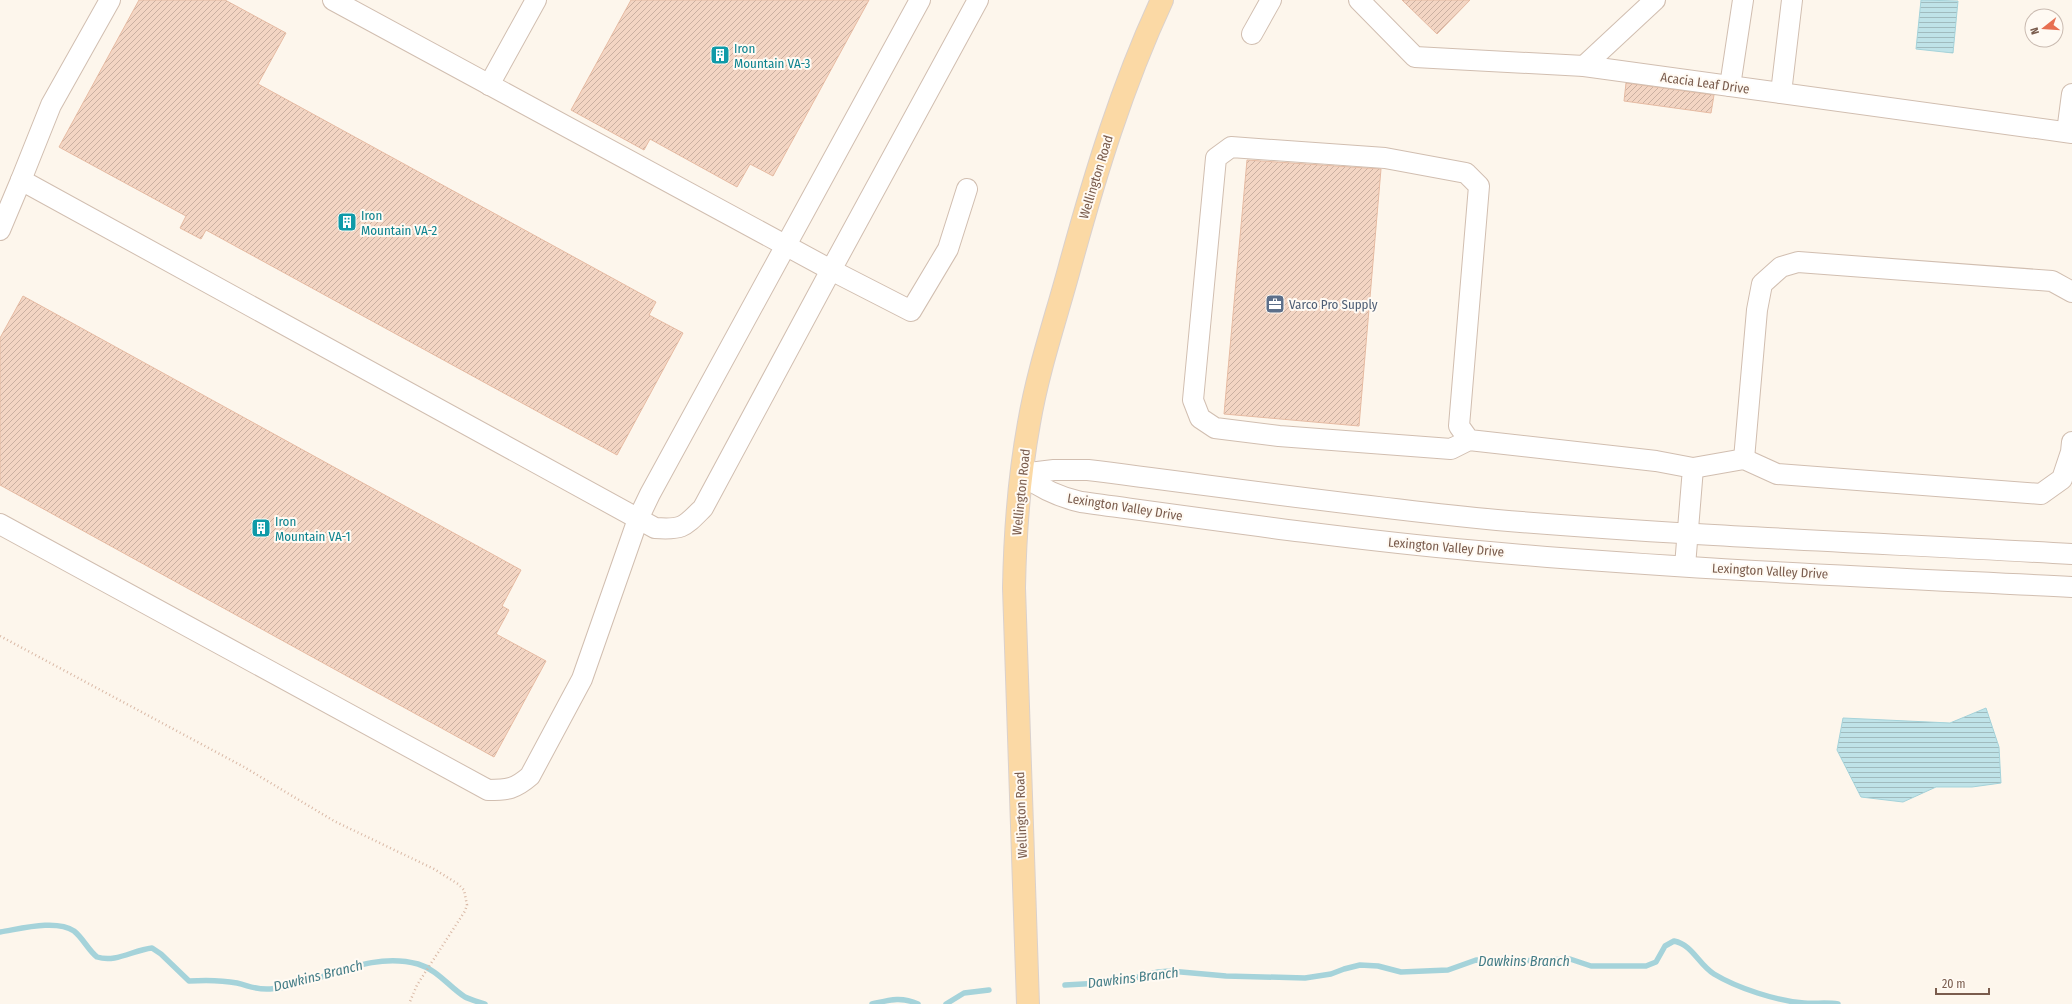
<svg xmlns="http://www.w3.org/2000/svg" width="2072" height="1004" font-family="'Fira Sans Condensed',sans-serif">
	<style>
		.water { fill: url(#water-rules); stroke: #a5d3da }
		.lines { fill: none; stroke-linecap: round; stroke-linejoin: round }
		.stream { stroke: #a5d3da; stroke-width: 5.5 }
		.building { fill: url(#building-hatch); stroke: #e6bba3 }
		.minor-casing { stroke: #d1beb0; stroke-width: 22 }
		.major-casing { stroke: #dad1cd; stroke-width: 24 }
		.path { stroke: #d9b8a5; stroke-width: 2.5; stroke-dasharray: 1 3; stroke-linecap: butt }
		.minor { stroke: #fff; stroke-width: 20 }
		.major { stroke: #fbd9a5; stroke-width: 22 }
		.labels { text-anchor: middle; dominant-baseline: central; stroke-width: 4; stroke-linejoin: round; paint-order: stroke }
		.culture-label { font-size: 13px; fill: #0d838f; stroke: #fffaf3; text-anchor: start }
		.street-label { font-size: 13px; fill: #7a5c4d; stroke: #fffaf3 }
		.service-label { font-size: 13px; fill: #4e5e75; stroke: #fffaf3; text-anchor: start }
		.water-label { font-size: 14px; font-style: italic; fill: #437c86; stroke: #fffaf3 }
	</style>
	<defs>
		<pattern id="water-rules" width="6" height="5" patternUnits="userSpaceOnUse"><rect width="6" height="5" fill="#bfe3e8"/><path d="M0 2.5h6" fill="none" stroke="#a0bbbe"/></pattern>
		<pattern id="building-hatch" width="6" height="6" patternUnits="userSpaceOnUse"><rect width="6" height="6" fill="#f3d5c3"/><path d="M-1 1l2-2M0 6l6-6M5 7l2-2" fill="none" stroke="#cab0a1"/></pattern>
	</defs>
	<rect width="100%" height="100%" fill="#fdf6ec"/>
	<!-- water -->
	<g class="water">
		<path d="M 1921,0 L 1958,1 L 1953,53 L 1916,49 Z"/>
		<path d="M 1986,708 L 1999,747 L 2001,783 L 1972,787 L 1936,787 L 1903,802 L 1861,797 L 1837,750 L 1843,718 L 1950,723 Z"/>
	</g>
	<g class="lines">
		<!-- stream -->
		<g class="stream">
			<path d="M 0,932 C 20,929 56,919 74,931 C 83,938 88,950 97,957 C 116,963 133,950 152,948 L 161,954 L 189,981 C 205,980 221,980 237,983 C 250,986 256,990 270,989 C 320,985 366,950 418,964 C 438,970 448,986 465,997 C 471,1000 479,1002 485,1004"/>
			<path d="M 1065,985 L 1119,982 L 1158,972 L 1170,971 L 1226,976 L 1305,978 L 1331,974 L 1344,969 L 1360,965 L 1378,966 L 1401,972 L 1448,970 L 1476,960 L 1496,962 L 1570,959 L 1591,966 L 1646,966 L 1656,962 L 1665,946 L 1674,941 C 1693,945 1698,964 1714,974 C 1737,988 1777,1001 1804,1003 C 1815,1004 1827,1002 1838,1004"/>
			<path d="M 872,1004 C 889,1000 901,996 918,1004"/>
			<path d="M 946,1004 L 964,993 L 989,990"/>
		</g>
	</g>
	<!-- building -->
	<g class="building">
		<path d="M 139,0 L 225,0 L 286,33 L 258,84 L 656,302 L 649,315 L 683,333 L 617,455 L 206,230 L 201,239 L 180,228 L 186,216 L 59,147 Z"/>
		<path d="M 631,0 L 869,0 L 773,176 L 750,164 L 737,187 L 650,139 L 644,150 L 571,110 Z"/>
		<path d="M 1402,0 L 1470,0 L 1437,34 Z"/>
		<path d="M 1626,83 L 1714,95 L 1711,113 L 1624,101 Z"/>
		<path d="M 1247,160 L 1381,169 L 1359,426 L 1224,414 Z"/>
		<path d="M 23,296 L 521,570 L 502,606 L 509,610 L 496,634 L 546,661 L 494,757 L 0,485 L 0,338 Z"/>
	</g>
	<g class="lines">
		<defs>
			<g id="minor">
				<path d="M 333,0 L 831,270 L 911,311 L 948,249 L 967,189"/>
				<path d="M 1359,0 L 1415,57 L 1584,66 L 2072,133"/>
				<path d="M 1252,34 L 1271,0"/>
				<path d="M 1584,66 L 1655,0"/>
				<path d="M 489,85 L 536,0"/>
				<path d="M 1730,86 L 1743,0"/>
				<path d="M 1781,93 L 1792,0"/>
				<path d="M 2067,132 L 2072,94"/>
				<path d="M 21,180 L 51,105 L 110,0"/>
				<path d="M 0,230 L 21,180 L 655,528 C 683,530 684,527 703,508 L 831,270 L 978,0"/>
				<path d="M 1469,440 L 1459,426 L 1479,186 L 1466,173 L 1385,158 L 1231,147 L 1216,158 L 1193,400 L 1200,418 L 1215,428 L 1279,436 L 1451,449 L 1469,440 L 1656,461 L 1693,468 L 1685,566"/>
				<path d="M 1744,459 L 1757,310 L 1762,284 L 1781,267 L 1798,262 L 2052,281 L 2072,292"/>
				<path d="M 1693,468 L 1744,459 L 1777,474 L 2041,494 L 2062,479 L 2071,452 L 2072,442"/>
				<path d="M 1021,474 C 1040,488 1058,497 1081,502 C 1213,520 1345,539 1478,551 C 1675,569 1874,577 2072,587"/>
				<path d="M 1021,474 L 1054,470 L 1088,470 C 1224,487 1360,507 1497,520 C 1688,536 1880,543 2072,554"/>
				<path d="M 0,524 L 488,790 C 508,790 515,789 530,776 L 582,679 L 638,519 L 650,494 L 920,0"/>
			</g>
			<path id="major" d="M 1028,1004 L 1014,588 C 1015,532 1019,478 1029,423 C 1038,370 1056,318 1070,266 C 1095,175 1122,86 1162,0"/>
		</defs>
		<!-- minor casing -->
		<use href="#minor" class="minor-casing"/>
		<!-- major casing -->
		<use href="#major" class="major-casing"/>
		<!-- path -->
		<path class="path" d="M 0,636 L 244,767 L 334,821 L 434,869 L 458,884 L 464,890 L 467,905 L 465,911 L 417,985 L 409,1004"/>
		<!-- minor -->
		<use href="#minor" class="minor"/>
		<!-- major -->
		<use href="#major" class="major"/>
	</g>
	<!-- icons -->
	<defs>
		<symbol id="building-square" viewBox="-11 -11 22 22"><rect x="-9" y="-9" width="18" height="18" rx="4" fill="#0f9aa8" stroke="#fffaf3"/><path d="M-4-6H4V6H1V3H-1V6H-4ZM-2.5-4.3h1.7v1.8h-1.7ZM.8-4.3h1.7v1.8H.8ZM-2.5-1h1.7V.8h-1.7ZM.8-1h1.7V.8H.8Z" fill="#fff"/></symbol>
		<symbol id="office-square" viewBox="-11 -11 22 22"><rect x="-9" y="-9" width="18" height="18" rx="4" fill="#5c6f8a" stroke="#fffaf3"/><path d="M-6-3h4V-5.5h4V-3h4V5H-6ZM-1-4.5V-3h2v-1.5ZM-6 0V1H6V0Z" fill="#fff"/></symbol>
	</defs>
	<g fill-rule="evenodd">
		<use href="#building-square" x="709" y="44" width="22" height="22"/>
		<use href="#building-square" x="336" y="211" width="22" height="22"/>
		<use href="#office-square" x="1264" y="293" width="22" height="22"/>
		<use href="#building-square" x="250" y="517" width="22" height="22"/>
	</g>
	<g class="labels">
		<!-- culture labels -->
		<g class="culture-label">
			<text x="734" y="48">Iron<tspan x="734" dy="15">Mountain VA-3</tspan></text>
			<text x="361" y="215">Iron<tspan x="361" dy="15">Mountain VA-2</tspan></text>
			<text x="275" y="521">Iron<tspan x="275" dy="15">Mountain VA-1</tspan></text>
		</g>
		<!-- street labels -->
		<g class="street-label">
			<text transform="translate(1705 83) rotate(8)">Acacia Leaf Drive</text>
			<text transform="translate(1096 177) rotate(-73)">Wellington Road</text>
			<text transform="translate(1021 492) rotate(-84)">Wellington Road</text>
			<text transform="translate(1125 507) rotate(9)">Lexington Valley Drive</text>
			<text transform="translate(1446 547) rotate(5)">Lexington Valley Drive</text>
			<text transform="translate(1770 571) rotate(3)">Lexington Valley Drive</text>
			<text transform="translate(1021 815) rotate(-92)">Wellington Road</text>
		</g>
		<!-- service labels -->
		<g class="service-label">
			<text x="1289" y="304">Varco Pro Supply</text>
		</g>
		<!-- water labels -->
		<g class="water-label">
			<text x="1524" y="961">Dawkins Branch</text>
			<text transform="translate(318 976) rotate(-14)">Dawkins Branch</text>
			<text transform="translate(1133 978) rotate(-7)">Dawkins Branch</text>
		</g>
	</g>
	<!-- north arrow -->
	<g transform="translate(2044 28) rotate(253)"><circle r="19" fill="#fffaf3" stroke="#cabbb1"/>
	<path d="M0-3L7 15L0 10L-7 15Z" fill="#e76f51"/>
	<text y="-6" font-size="11" font-weight="bold" text-anchor="middle" fill="#7a5c4d">N</text>
	</g>
	<!-- scale -->
	<path d="M1936 988v6h53v-6" fill="none" stroke="#7a5c4d" stroke-width="2"/>
	<text x="1942" y="988" font-size="12" fill="#7a5c4d" stroke="#fffaf3" stroke-width="3" paint-order="stroke">20 m</text>
</svg>
